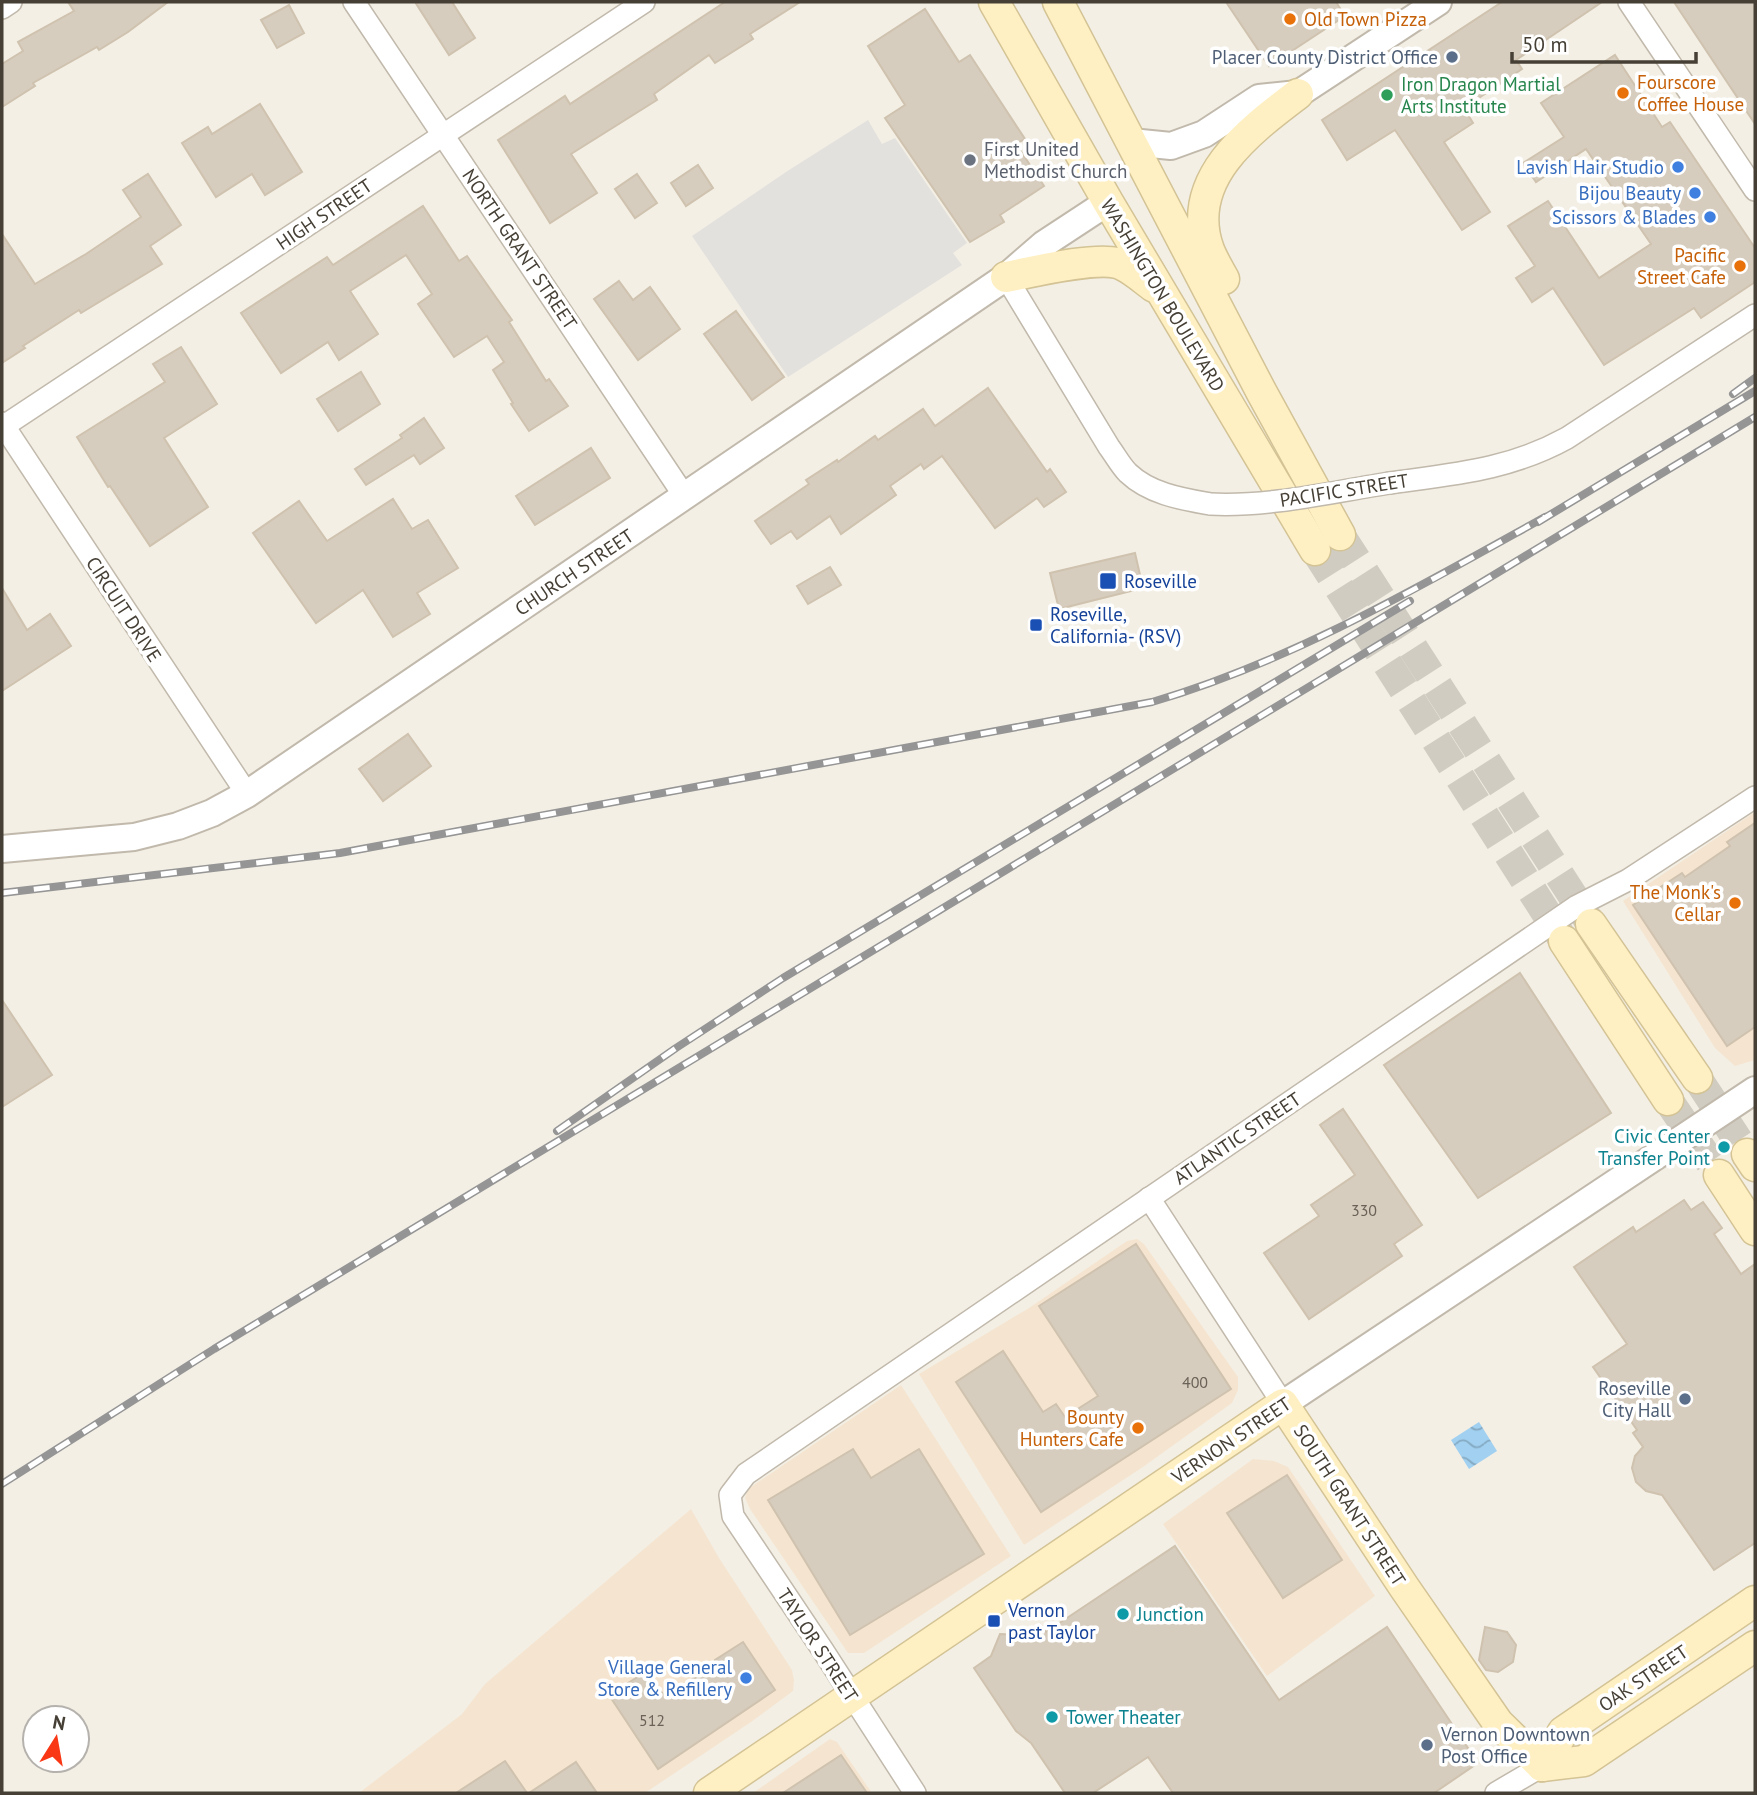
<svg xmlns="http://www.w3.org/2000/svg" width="1757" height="1795" font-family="'PT Sans',sans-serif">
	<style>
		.commercial { fill: #f5e5d0 }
		.parking { fill: #e3e1dd }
		.water { fill: url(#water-waves) }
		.building { fill: #d7cdbe; stroke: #cfc2ae; stroke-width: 2 }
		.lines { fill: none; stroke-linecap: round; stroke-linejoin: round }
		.secondary-tunnel { stroke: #d0ccc2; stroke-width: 30; stroke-dasharray: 30 15; stroke-linecap: butt }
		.minor-casing { stroke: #c1b9ab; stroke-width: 24 }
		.tertiary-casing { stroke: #c1b9ab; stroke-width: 30 }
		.secondary-casing { stroke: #d3c395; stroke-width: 33 }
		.minor { stroke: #fff; stroke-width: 21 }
		.tertiary { stroke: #fff; stroke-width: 26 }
		.secondary { stroke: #fff0c3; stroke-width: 30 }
		.rail-casing { stroke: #959595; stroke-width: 8 }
		.rail { stroke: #fff; stroke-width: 5; stroke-dasharray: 16; stroke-linecap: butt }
		.minor-bridge-casing { stroke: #c1b9ab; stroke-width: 24; stroke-linecap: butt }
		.minor-bridge { stroke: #fff; stroke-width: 21 }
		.food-dot { fill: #e8710a; stroke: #fff; stroke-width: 2.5 }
		.service-dot { fill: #5c6f8a; stroke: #fff; stroke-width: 2.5 }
		.leisure-dot { fill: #2e9e5b; stroke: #fff; stroke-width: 2.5 }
		.worship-dot { fill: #6b7280; stroke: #fff; stroke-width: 2.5 }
		.shop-dot { fill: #3f7fe0; stroke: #fff; stroke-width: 2.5 }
		.transit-dot { fill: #1a4fb4; stroke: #fff; stroke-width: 2.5 }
		.culture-dot { fill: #0f9aa8; stroke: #fff; stroke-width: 2.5 }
		.labels { text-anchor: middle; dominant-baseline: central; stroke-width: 7; stroke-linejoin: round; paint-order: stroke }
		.number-label { font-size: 16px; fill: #6a6257 }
		.food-label { font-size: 19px; fill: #c56008; stroke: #fff; text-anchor: end }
		.service-label { font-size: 19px; fill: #4e5e75; stroke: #fff; text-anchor: end }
		.leisure-label { font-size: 19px; fill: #27864d; stroke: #fff; text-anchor: start }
		.worship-label { font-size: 19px; fill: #5b616d; stroke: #fff; text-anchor: start }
		.shop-label { font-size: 19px; fill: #366cbe; stroke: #fff; text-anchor: end }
		.street-label { font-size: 19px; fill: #453f35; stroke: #fff }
		.transit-label { font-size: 19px; fill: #164399; stroke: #fff; text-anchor: start }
		.culture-label { font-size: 19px; fill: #0d838f; stroke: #fff; text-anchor: start }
	</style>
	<defs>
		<pattern id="water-waves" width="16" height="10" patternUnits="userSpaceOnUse" patternTransform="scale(1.75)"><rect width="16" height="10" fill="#a1d0f0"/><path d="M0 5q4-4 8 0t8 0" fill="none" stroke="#85aac3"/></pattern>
	</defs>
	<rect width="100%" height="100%" fill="#f3efe5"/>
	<!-- commercial -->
	<g class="commercial">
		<path d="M 1755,812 L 1755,1060 L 1735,1066 L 1715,1048 L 1623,901 Z"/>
		<path d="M 1137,1239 L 1144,1244 L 1238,1377 L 1238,1390 L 1232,1403 L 1143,1467 L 1024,1545 L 919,1374 L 1029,1308 L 1127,1241 Z"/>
		<path d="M 901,1385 L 1011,1556 L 864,1653 L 848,1653 L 750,1509 L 745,1498 L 748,1489 Z"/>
		<path d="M 1253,1459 L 1274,1461 L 1288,1467 L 1375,1596 L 1267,1676 L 1163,1524 Z"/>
		<path d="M 691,1509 L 719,1558 L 792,1670 L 794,1680 L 793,1691 L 751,1722 L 645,1793 L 359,1793 L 462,1714 L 485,1684 Z"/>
		<path d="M 830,1739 L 837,1742 L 872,1793 L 753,1793 Z"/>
	</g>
	<!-- parking -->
	<path class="parking" d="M 868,120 L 882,144 L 895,138 L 967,243 L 953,253 L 962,265 L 788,377 L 692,236 L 789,170 Z"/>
	<!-- water -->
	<path class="water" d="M 1479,1422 L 1497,1451 L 1469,1469 L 1451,1440 Z"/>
	<!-- building -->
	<g class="building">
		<path d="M 68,2 L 168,2 L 128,32 L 99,50 L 97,47 L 33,83 L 35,86 L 2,107 L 2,64 L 23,51 L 18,42 L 74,11 Z"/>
		<path d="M 415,2 L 452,2 L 475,38 L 449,55 Z"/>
		<path d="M 725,2 L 800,2 L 750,34 L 753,39 L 715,63 L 709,55 L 654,94 L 657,100 L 571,154 L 597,193 L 550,223 L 498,140 L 565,96 L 570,104 Z"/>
		<path d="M 1226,2 L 1336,2 L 1345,16 L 1269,66 Z"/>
		<path d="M 1502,2 L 1602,2 L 1516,60 L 1522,69 L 1464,108 L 1473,123 L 1444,142 L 1490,212 L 1462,230 L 1395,130 L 1347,160 L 1322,120 Z"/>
		<path d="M 1674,2 L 1755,2 L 1755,124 L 1723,76 Z"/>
		<path d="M 289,5 L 304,33 L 277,48 L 261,20 Z"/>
		<path d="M 925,9 L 959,62 L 970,55 L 1025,139 L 1016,144 L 1044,186 L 1000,215 L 1004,222 L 970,242 L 885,118 L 905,105 L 868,46 Z"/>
		<path d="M 1615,55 L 1662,127 L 1670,122 L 1755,248 L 1755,282 L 1701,318 L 1694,308 L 1604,365 L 1553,288 L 1532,302 L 1516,278 L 1535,266 L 1508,226 L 1548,201 L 1599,278 L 1651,244 L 1586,149 L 1536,182 L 1523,163 L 1564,137 L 1541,103 Z"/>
		<path d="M 260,104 L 302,172 L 265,195 L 252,174 L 216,197 L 182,143 L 208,127 L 212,134 Z"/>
		<path d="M 698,165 L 713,188 L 686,206 L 671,183 Z"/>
		<path d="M 148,174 L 181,225 L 150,246 L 162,264 L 81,313 L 79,310 L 23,346 L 25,348 L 2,363 L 2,234 L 35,284 L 86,254 L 141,217 L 123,190 Z"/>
		<path d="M 637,174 L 657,203 L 635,218 L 615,189 Z"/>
		<path d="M 423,206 L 459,261 L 467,256 L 512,320 L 509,322 L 546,381 L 549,379 L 568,406 L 529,431 L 511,404 L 513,403 L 493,370 L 504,362 L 487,336 L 454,357 L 418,304 L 432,294 L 406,255 L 350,291 L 378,334 L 339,360 L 328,342 L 281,373 L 241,313 L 327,257 L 333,265 Z"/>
		<path d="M 619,281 L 633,300 L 650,287 L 680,329 L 638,360 L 594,299 Z"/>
		<path d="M 736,311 L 784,377 L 752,400 L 704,334 Z"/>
		<path d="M 181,347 L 217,404 L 164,438 L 208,507 L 150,546 L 110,486 L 108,487 L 77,437 L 165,382 L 153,364 Z"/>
		<path d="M 361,372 L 380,404 L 338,431 L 317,399 Z"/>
		<path d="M 988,388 L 1047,472 L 1050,469 L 1066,492 L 1044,507 L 1037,498 L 995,528 L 942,456 L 924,469 L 921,464 L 890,486 L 896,495 L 841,534 L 830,516 L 797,539 L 791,531 L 771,544 L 755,521 L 809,484 L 806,480 L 837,460 L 838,462 L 875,436 L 878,440 L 923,409 L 935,426 Z"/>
		<path d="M 424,418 L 444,448 L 420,464 L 414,455 L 366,485 L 355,469 L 402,438 L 400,435 Z"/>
		<path d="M 591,448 L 610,478 L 535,525 L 516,496 Z"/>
		<path d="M 393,499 L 412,529 L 428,520 L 458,568 L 417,593 L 430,614 L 393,637 L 363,590 L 316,623 L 253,533 L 299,501 L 327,541 Z"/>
		<path d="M 1135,553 L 1143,588 L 1059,609 L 1050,573 Z"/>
		<path d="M 830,567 L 841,585 L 808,604 L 797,586 Z"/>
		<path d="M 2,588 L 27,630 L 50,614 L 71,646 L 2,691 Z"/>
		<path d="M 408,734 L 431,766 L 383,801 L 359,769 Z"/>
		<path d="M 1755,823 L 1755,1027 L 1727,1046 L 1633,905 L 1682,873 L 1685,877 L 1730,846 L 1727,842 Z"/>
		<path d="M 1520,973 L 1611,1113 L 1478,1198 L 1384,1065 Z"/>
		<path d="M 2,1000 L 52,1075 L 2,1107 Z"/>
		<path d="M 1343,1109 L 1422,1225 L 1394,1244 L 1402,1256 L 1309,1319 L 1264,1253 L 1319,1216 L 1311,1205 L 1355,1175 L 1320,1125 Z"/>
		<path d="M 1684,1200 L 1691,1210 L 1703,1202 L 1722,1228 L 1714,1234 L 1741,1274 L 1755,1264 L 1755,1543 L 1714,1570 L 1662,1495 L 1646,1491 L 1636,1482 L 1632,1468 L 1635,1456 L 1643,1447 L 1633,1433 L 1637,1430 L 1593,1367 L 1627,1344 L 1574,1267 L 1633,1227 L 1636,1232 Z"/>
		<path d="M 1136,1244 L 1231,1389 L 1041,1512 L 956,1382 L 1003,1351 L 1043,1412 L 1056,1404 L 1065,1417 L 1098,1396 L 1039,1306 Z"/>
		<path d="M 853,1449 L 871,1478 L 919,1449 L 984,1554 L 850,1635 L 768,1500 Z"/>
		<path d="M 1287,1475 L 1342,1560 L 1283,1598 L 1227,1513 Z"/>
		<path d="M 1175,1546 L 1279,1700 L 1387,1627 L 1478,1763 L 1434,1793 L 1173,1793 L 1148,1757 L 1093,1793 L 1065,1793 L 1031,1743 L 1016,1731 L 974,1668 L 991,1656 L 1000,1634 L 1023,1635 L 1040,1624 L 1046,1632 Z"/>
		<path d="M 1485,1627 L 1507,1632 L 1516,1645 L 1513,1662 L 1498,1672 L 1486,1670 L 1479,1660 Z"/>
		<path d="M 743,1642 L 775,1690 L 658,1769 L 609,1695 L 647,1671 L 665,1697 L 716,1663 L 715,1660 Z"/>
		<path d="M 841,1755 L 867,1793 L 783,1793 Z"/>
		<path d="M 505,1761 L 527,1793 L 456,1793 Z"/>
		<path d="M 576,1762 L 597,1793 L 529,1793 Z"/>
	</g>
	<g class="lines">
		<!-- secondary-tunnel -->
		<g class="secondary-tunnel">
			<path d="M 1340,535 L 1591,924"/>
			<path d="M 1315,550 L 1564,941"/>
			<path d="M 1697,1078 L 1747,1154"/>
			<path d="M 1668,1100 L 1719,1175"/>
		</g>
		<defs>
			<g id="minor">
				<path d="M 354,2 L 685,497"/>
				<path d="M 1629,2 L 1755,190"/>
				<path d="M 2,8 L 11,2"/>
				<path d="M 1006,277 L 1109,447 C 1115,455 1121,466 1128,473 C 1150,494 1182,499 1210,504"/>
				<path d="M 2,423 L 247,794"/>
				<path d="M 4,426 L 644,2"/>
				<path d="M 1390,483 C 1454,474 1509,470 1567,438 L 1755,315"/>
				<path d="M 1149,1198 L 1283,1404"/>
				<path d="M 915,1793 L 822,1649 L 733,1516 L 730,1495 L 746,1474 L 1577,906 L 1628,880 L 1755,797"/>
				<path d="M 1496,1793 L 1542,1766"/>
			</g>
			<g id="tertiary">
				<path d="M 1131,142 L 1171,146 L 1204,134 L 1259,98 L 1298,94 L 1438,2"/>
				<path d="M 2,849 L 134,837 L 178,826 L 212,813 L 247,794 L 1006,277 L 1044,244 L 1108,202"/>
				<path d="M 1283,1404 L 1755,1090"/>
			</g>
			<g id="secondary">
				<path d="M 994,2 L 1108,202 L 1315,550"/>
				<path d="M 1058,2 L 1262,393 L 1340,535"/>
				<path d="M 1006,277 C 1032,272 1093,257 1117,263 C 1129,266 1144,280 1154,287"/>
				<path d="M 1224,279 C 1219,270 1213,260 1209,250 C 1183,180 1249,131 1298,94"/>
				<path d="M 1591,924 L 1697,1078"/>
				<path d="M 1564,941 L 1668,1100"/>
				<path d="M 1747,1154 L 1755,1166"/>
				<path d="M 1719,1175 L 1755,1230"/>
				<path d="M 1542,1766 L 1563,1732 L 1755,1601"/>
				<path d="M 1542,1766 L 1584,1761 L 1755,1646"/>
				<path d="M 709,1793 L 1283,1404 L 1404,1587 L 1498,1723 L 1542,1766"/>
			</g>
		</defs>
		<!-- minor casing -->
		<use href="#minor" class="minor-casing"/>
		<!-- tertiary casing -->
		<use href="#tertiary" class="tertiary-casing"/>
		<!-- secondary casing -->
		<use href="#secondary" class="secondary-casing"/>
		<!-- minor -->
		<use href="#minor" class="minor"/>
		<!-- tertiary -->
		<use href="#tertiary" class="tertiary"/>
		<!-- secondary -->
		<use href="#secondary" class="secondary"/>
		<defs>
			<g id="rail">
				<path d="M 1733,394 L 1755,378"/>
				<path d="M 1538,522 L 1755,391"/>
				<path d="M 2,893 L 340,853 L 1152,702 C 1292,661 1419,587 1545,517"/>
				<path d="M 557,1131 L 676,1048 L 783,978 L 1410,601"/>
				<path d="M 2,1484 L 214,1349 L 1755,417"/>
			</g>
		</defs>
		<!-- rail casing -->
		<use href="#rail" class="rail-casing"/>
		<!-- rail -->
		<use href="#rail" class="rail"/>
		<defs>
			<path id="minor-bridge" d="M 1210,504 C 1270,507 1331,492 1390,483"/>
		</defs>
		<!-- minor-bridge casing -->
		<use href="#minor-bridge" class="minor-bridge-casing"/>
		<!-- minor-bridge -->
		<use href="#minor-bridge" class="minor-bridge"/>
	</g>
	<!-- markers -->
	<g class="food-dot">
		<circle cx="1290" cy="19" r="7"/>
		<circle cx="1623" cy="93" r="7"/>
		<circle cx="1740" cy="266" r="7"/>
		<circle cx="1735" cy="903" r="7"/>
		<circle cx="1138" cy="1428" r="7"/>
	</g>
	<g class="service-dot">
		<circle cx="1452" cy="57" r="7"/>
		<circle cx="1685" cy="1399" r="7"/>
		<circle cx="1427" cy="1745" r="7"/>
	</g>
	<circle class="leisure-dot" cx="1387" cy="95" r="7"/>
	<circle class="worship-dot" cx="970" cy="160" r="7"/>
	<g class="shop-dot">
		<circle cx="1678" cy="167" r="7"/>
		<circle cx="1695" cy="193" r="7"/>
		<circle cx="1710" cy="217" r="7"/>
		<circle cx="746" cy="1678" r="7"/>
	</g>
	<g class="transit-dot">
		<rect x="1099" y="572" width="18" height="18" rx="3.5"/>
		<rect x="1029" y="618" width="14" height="14" rx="3.5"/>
		<rect x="987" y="1614" width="14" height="14" rx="3.5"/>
	</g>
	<g class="culture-dot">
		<circle cx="1724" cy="1147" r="7"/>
		<circle cx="1123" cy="1614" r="7"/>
		<circle cx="1052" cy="1717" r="7"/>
	</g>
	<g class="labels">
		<!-- number labels -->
		<g class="number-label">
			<text x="1364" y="1210">330</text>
			<text x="1195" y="1382">400</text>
			<text x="652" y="1720">512</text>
		</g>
		<!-- food labels -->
		<g class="food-label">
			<text x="1304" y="19" text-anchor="start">Old Town Pizza</text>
			<text x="1637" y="82" text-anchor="start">Fourscore<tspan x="1637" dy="22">Coffee House</tspan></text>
			<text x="1726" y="255">Pacific<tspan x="1726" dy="22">Street Cafe</tspan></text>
			<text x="1721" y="892">The Monk's<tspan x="1721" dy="22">Cellar</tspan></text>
			<text x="1124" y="1417">Bounty<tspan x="1124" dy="22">Hunters Cafe</tspan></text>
		</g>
		<!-- service labels -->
		<g class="service-label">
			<text x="1438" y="57">Placer County District Office</text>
			<text x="1671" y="1388">Roseville<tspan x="1671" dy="22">City Hall</tspan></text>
			<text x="1441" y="1734" text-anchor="start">Vernon Downtown<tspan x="1441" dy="22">Post Office</tspan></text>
		</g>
		<!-- leisure labels -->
		<g class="leisure-label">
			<text x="1401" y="84">Iron Dragon Martial<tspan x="1401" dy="22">Arts Institute</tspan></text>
		</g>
		<!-- worship labels -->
		<g class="worship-label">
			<text x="984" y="149">First United<tspan x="984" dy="22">Methodist Church</tspan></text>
		</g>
		<!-- shop labels -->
		<g class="shop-label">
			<text x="1664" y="167">Lavish Hair Studio</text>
			<text x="1681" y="193">Bijou Beauty</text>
			<text x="1696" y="217">Scissors &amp; Blades</text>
			<text x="732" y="1667">Village General<tspan x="732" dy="22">Store &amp; Refillery</tspan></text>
		</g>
		<!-- street labels -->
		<g class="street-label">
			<text transform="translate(324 214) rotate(-34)">HIGH STREET</text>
			<text transform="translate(520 249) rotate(56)">NORTH GRANT STREET</text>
			<text transform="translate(1163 295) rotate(59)">WASHINGTON BOULEVARD</text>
			<text transform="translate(1344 490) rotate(-9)">PACIFIC STREET</text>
			<text transform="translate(574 572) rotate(-34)">CHURCH STREET</text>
			<text transform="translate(124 609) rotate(57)">CIRCUIT DRIVE</text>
			<text transform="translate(1237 1138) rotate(-34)">ATLANTIC STREET</text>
			<text transform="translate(1231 1440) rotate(-34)">VERNON STREET</text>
			<text transform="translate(1350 1505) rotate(57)">SOUTH GRANT STREET</text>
			<text transform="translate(818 1645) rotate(57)">TAYLOR STREET</text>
			<text transform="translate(1643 1678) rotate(-34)">OAK STREET</text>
		</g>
		<!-- transit labels -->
		<g class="transit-label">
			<text x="1124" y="581">Roseville</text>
			<text x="1050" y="614">Roseville,<tspan x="1050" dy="22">California- (RSV)</tspan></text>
			<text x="1008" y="1610">Vernon<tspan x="1008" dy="22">past Taylor</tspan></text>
		</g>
		<!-- culture labels -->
		<g class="culture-label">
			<text x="1710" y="1136" text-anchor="end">Civic Center<tspan x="1710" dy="22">Transfer Point</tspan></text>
			<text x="1137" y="1614">Junction</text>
			<text x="1066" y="1717">Tower Theater</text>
		</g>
	</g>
	<!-- border -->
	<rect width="1757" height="1795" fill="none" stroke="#453f35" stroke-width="7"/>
	<!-- north arrow -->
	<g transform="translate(56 1739) rotate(11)"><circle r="33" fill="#ffffff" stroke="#b5b2ae" stroke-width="2"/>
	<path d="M0-5L12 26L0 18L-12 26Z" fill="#fa3715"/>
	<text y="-10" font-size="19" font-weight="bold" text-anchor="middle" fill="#453f35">N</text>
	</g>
	<!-- scale -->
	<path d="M1512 52v10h184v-10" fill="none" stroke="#453f35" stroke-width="3.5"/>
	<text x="1522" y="52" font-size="21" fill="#453f35" stroke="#ffffff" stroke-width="5" paint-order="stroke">50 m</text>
</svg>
